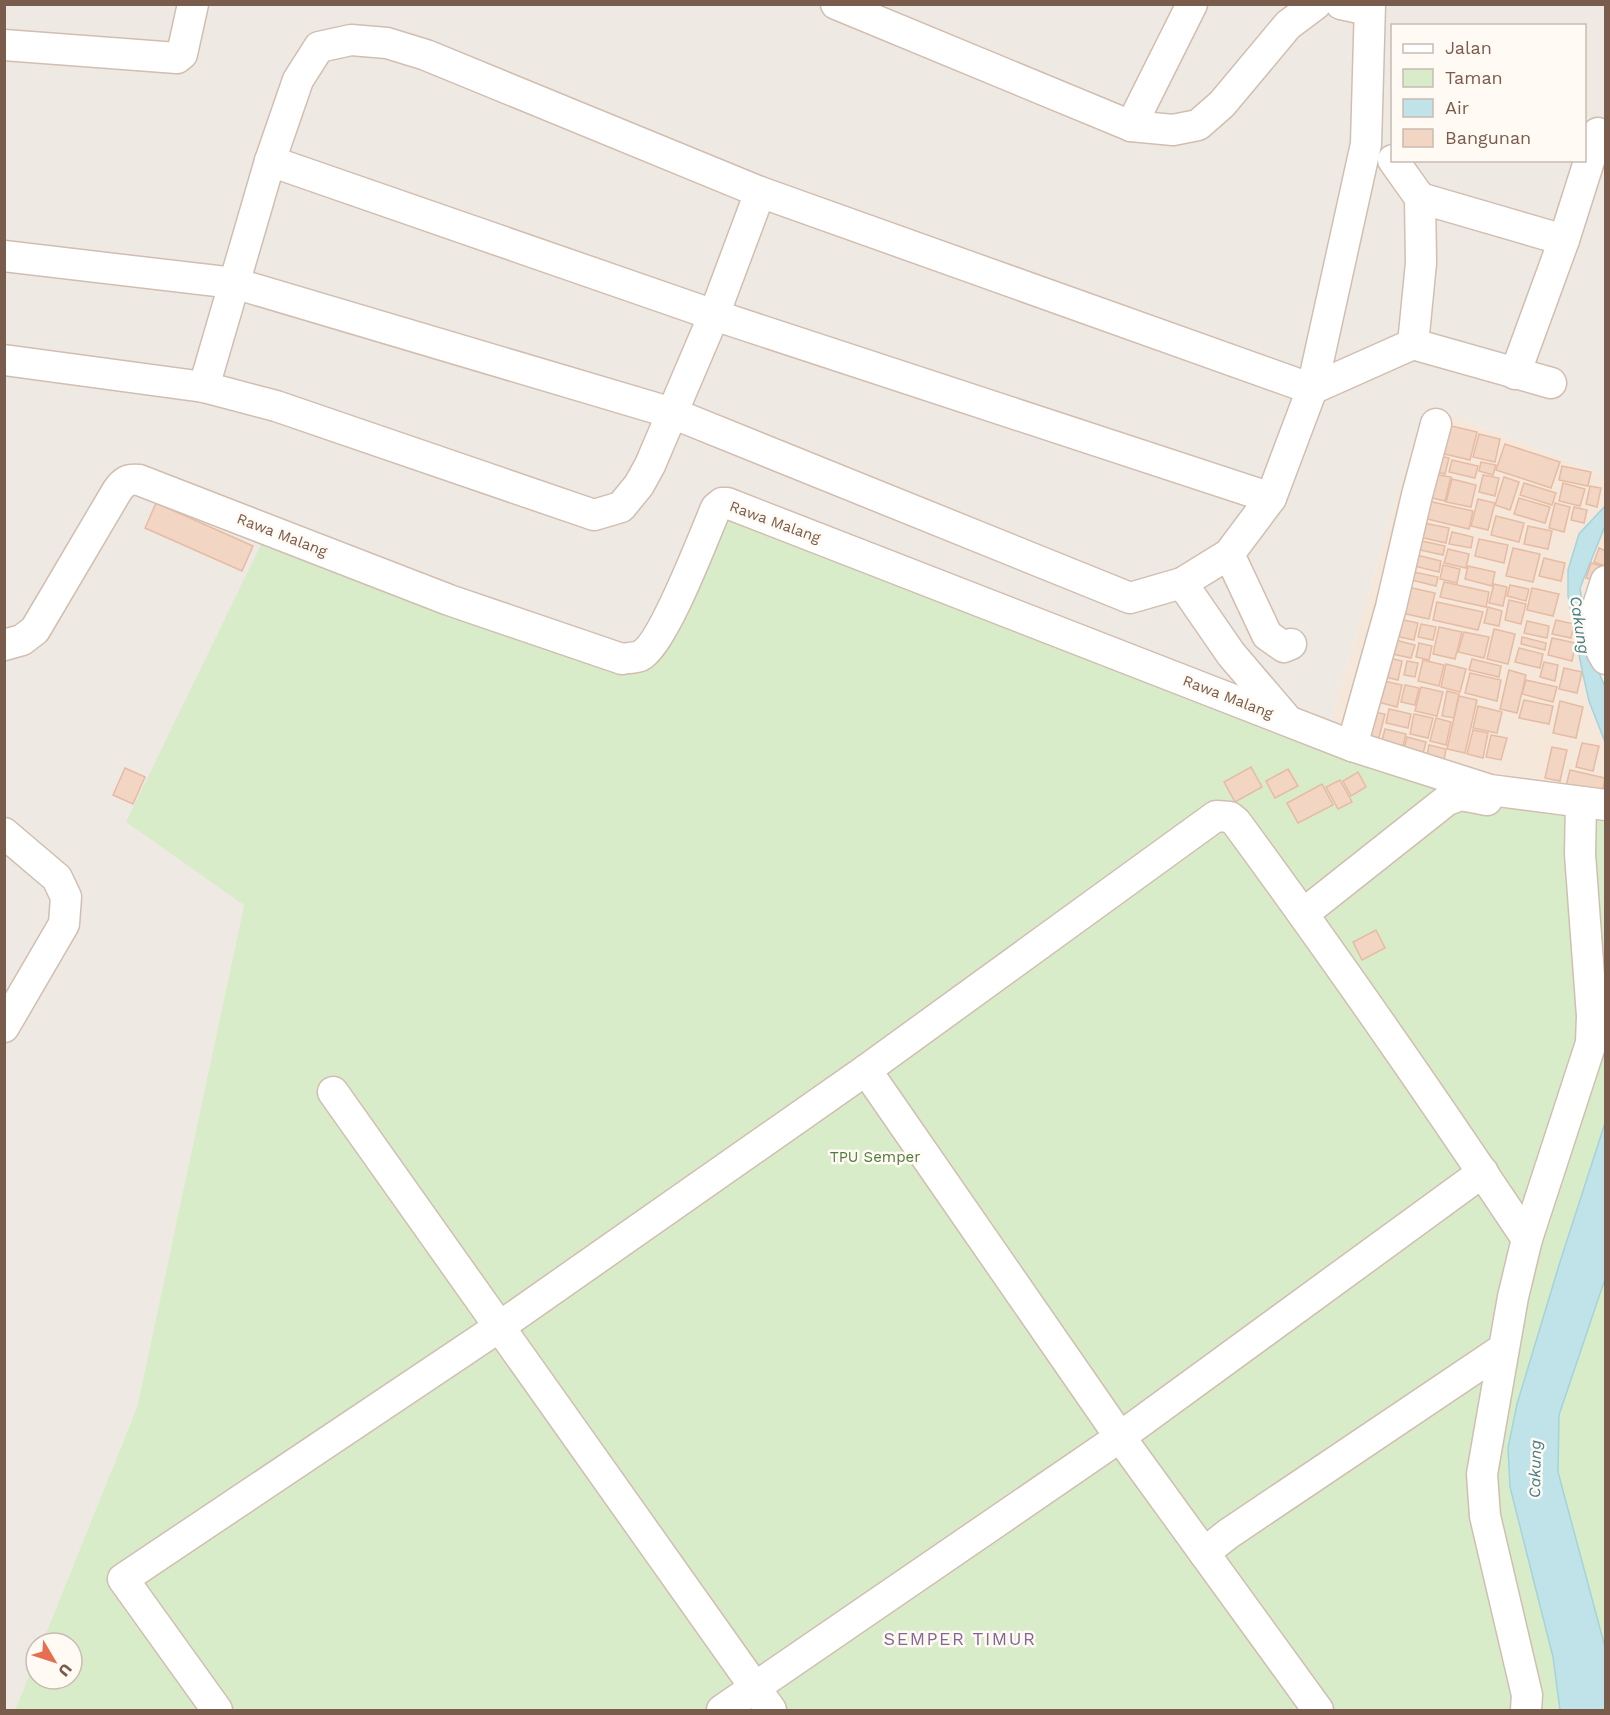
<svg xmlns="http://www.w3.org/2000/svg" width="1610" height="1715" font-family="'Work Sans',sans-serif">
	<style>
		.residential { fill: #f5e8da }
		.industrial { fill: #efe9e4; fill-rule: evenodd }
		.green { fill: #d8ecc9 }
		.water { fill: #bfe3e8; stroke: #a5d3da; stroke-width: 1.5 }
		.building { fill: #f3d5c3; stroke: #e6bba3; stroke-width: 1.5 }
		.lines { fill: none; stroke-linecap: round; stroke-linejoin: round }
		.minor-casing { stroke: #d1beb0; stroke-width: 33 }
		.minor { stroke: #fff; stroke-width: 30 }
		.labels { text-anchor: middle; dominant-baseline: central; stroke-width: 5; stroke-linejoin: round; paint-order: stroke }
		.street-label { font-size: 15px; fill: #7a5c4d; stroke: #fffaf3 }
		.park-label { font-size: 15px; fill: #537a41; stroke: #fffaf3 }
		.water-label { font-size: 16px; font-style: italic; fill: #437c86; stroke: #fffaf3 }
		.quarter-label { font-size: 18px; letter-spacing: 1.5px; fill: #846695; stroke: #fffaf3 }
	</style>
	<rect width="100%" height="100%" fill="#fdf6ec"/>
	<!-- residential -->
	<path class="residential" d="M 1425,404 L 1605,476 L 1605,667 L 1583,670 L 1589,701 L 1605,742 L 1605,805 L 1326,736 Z"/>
	<!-- industrial -->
	<path class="industrial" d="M 5,5 L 1605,5 L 1605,476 L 1425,404 L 1326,736 L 668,619 L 244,905 L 137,1407 L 42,1643 L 36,1643 L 36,1658 L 15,1710 L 5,1710 ZM 1392,26 L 1584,26 L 1584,160 L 1392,160 Z"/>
	<!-- green -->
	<path class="green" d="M 716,508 L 1326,736 L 1605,805 L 1605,1710 L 15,1710 L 36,1658 L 36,1679 L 72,1679 L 72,1643 L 42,1643 L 137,1407 L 244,905 L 126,822 L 268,530 L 640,656 Z"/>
	<!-- water -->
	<g class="water">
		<path d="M 1605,506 L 1605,526 L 1580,588 L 1589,648 L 1605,687 L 1605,742 L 1589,701 L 1582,670 L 1568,596 L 1568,570 L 1579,534 Z"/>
		<path d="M 1605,1123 L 1605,1279 L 1559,1415 L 1558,1472 L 1605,1647 L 1605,1710 L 1560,1710 L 1553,1657 L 1510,1487 L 1508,1448 L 1517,1404 L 1560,1262 Z"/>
	</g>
	<!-- building -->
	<g class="building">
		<path d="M 1443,424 L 1477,432 L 1470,460 L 1436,452 Z"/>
		<path d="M 1479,434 L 1500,439 L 1495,462 L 1473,457 Z"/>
		<path d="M 1505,444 L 1560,462 L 1551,488 L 1496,470 Z"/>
		<path d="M 1435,455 L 1449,458 L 1445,474 L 1432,471 Z"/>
		<path d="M 1452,460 L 1478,466 L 1475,478 L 1449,472 Z"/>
		<path d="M 1481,462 L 1496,465 L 1493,475 L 1479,471 Z"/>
		<path d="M 1562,466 L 1591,472 L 1588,486 L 1559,480 Z"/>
		<path d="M 1433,474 L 1451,477 L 1445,501 L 1428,497 Z"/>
		<path d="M 1483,475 L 1499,478 L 1495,496 L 1479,492 Z"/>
		<path d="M 1504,477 L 1519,482 L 1510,510 L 1495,505 Z"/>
		<path d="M 1452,479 L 1476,485 L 1471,507 L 1446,502 Z"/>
		<path d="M 1524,483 L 1556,493 L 1552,505 L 1520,495 Z"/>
		<path d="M 1563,483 L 1585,489 L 1580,506 L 1559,501 Z"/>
		<path d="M 1590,486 L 1601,488 L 1597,507 L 1586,504 Z"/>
		<path d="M 1519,498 L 1550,507 L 1545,523 L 1514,514 Z"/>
		<path d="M 1478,499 L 1495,503 L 1488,530 L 1471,526 Z"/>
		<path d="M 1428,501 L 1473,511 L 1469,529 L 1423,518 Z"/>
		<path d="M 156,503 L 253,546 L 242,571 L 145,528 Z"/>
		<path d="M 1555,503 L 1570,507 L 1564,532 L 1549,528 Z"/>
		<path d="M 1574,507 L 1587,510 L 1584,523 L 1571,520 Z"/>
		<path d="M 1496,516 L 1524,523 L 1519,542 L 1491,535 Z"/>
		<path d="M 1419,522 L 1449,528 L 1446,543 L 1415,536 Z"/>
		<path d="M 1528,526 L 1552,531 L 1548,549 L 1524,544 Z"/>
		<path d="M 1452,532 L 1473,537 L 1471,548 L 1449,544 Z"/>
		<path d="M 1413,539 L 1445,546 L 1443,555 L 1411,548 Z"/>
		<path d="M 1479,539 L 1508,545 L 1504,563 L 1475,556 Z"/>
		<path d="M 1513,548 L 1540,554 L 1533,582 L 1506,576 Z"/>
		<path d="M 1599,548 L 1606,551 L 1605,566 L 1594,562 Z"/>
		<path d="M 1448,549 L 1469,554 L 1466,568 L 1444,563 Z"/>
		<path d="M 1413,554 L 1441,561 L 1439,572 L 1410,565 Z"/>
		<path d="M 1544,558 L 1565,563 L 1561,581 L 1539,576 Z"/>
		<path d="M 1591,563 L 1606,567 L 1602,583 L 1586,578 Z"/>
		<path d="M 1443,565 L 1460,569 L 1457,583 L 1440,579 Z"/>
		<path d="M 1468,566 L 1495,572 L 1492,586 L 1465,579 Z"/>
		<path d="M 1409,571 L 1438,577 L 1436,586 L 1407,579 Z"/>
		<path d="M 1444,582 L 1489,592 L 1486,607 L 1440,597 Z"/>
		<path d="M 1494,584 L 1507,587 L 1503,606 L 1489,603 Z"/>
		<path d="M 1510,585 L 1529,589 L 1526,601 L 1507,596 Z"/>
		<path d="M 1403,586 L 1435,593 L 1429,619 L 1397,612 Z"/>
		<path d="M 1532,588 L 1559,594 L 1553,616 L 1527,610 Z"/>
		<path d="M 1509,600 L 1526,604 L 1521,624 L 1505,620 Z"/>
		<path d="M 1437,602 L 1483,612 L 1478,630 L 1433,620 Z"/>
		<path d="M 1488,607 L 1502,611 L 1499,626 L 1484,623 Z"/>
		<path d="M 1394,618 L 1418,623 L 1414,640 L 1390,635 Z"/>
		<path d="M 1556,620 L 1574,624 L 1571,638 L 1552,634 Z"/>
		<path d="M 1527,621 L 1549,626 L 1547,638 L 1524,633 Z"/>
		<path d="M 1421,624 L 1436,627 L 1433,640 L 1418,637 Z"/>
		<path d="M 1439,627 L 1462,632 L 1455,659 L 1433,654 Z"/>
		<path d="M 1494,629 L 1515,634 L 1508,664 L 1487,659 Z"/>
		<path d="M 1464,632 L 1489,637 L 1484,658 L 1458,652 Z"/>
		<path d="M 1522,637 L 1546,643 L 1545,650 L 1521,644 Z"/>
		<path d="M 1387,638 L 1415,645 L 1411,658 L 1383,652 Z"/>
		<path d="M 1552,638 L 1576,643 L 1572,661 L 1548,655 Z"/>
		<path d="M 1419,643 L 1432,646 L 1429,660 L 1416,657 Z"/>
		<path d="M 1519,648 L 1543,654 L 1540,668 L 1515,662 Z"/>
		<path d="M 1385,657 L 1402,661 L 1398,680 L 1380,676 Z"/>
		<path d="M 1472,659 L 1501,666 L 1499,677 L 1469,670 Z"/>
		<path d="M 1423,660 L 1444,665 L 1439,686 L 1418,681 Z"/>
		<path d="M 1407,661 L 1418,663 L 1415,677 L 1404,675 Z"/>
		<path d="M 1544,662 L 1558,665 L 1555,681 L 1540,677 Z"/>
		<path d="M 1446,664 L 1466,669 L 1460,692 L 1441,687 Z"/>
		<path d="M 1564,668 L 1582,672 L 1577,693 L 1559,689 Z"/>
		<path d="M 1509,670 L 1526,675 L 1517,713 L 1500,709 Z"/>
		<path d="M 1470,673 L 1501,680 L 1497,701 L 1465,693 Z"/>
		<path d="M 1379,680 L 1402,685 L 1397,707 L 1374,701 Z"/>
		<path d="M 1526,680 L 1557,687 L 1553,702 L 1522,694 Z"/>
		<path d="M 1405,685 L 1419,688 L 1415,705 L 1401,702 Z"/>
		<path d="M 1421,687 L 1443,692 L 1437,716 L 1415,711 Z"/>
		<path d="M 1447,691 L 1459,694 L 1454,718 L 1442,716 Z"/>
		<path d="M 1459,696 L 1477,700 L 1465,753 L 1447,749 Z"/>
		<path d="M 1524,700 L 1553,706 L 1549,724 L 1519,718 Z"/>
		<path d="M 1560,701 L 1583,707 L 1576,738 L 1553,733 Z"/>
		<path d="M 1478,706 L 1502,712 L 1497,733 L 1473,728 Z"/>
		<path d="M 1389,709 L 1411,714 L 1408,728 L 1386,723 Z"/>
		<path d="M 1368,711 L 1385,714 L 1376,749 L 1356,744 Z"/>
		<path d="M 1414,714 L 1433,718 L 1428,738 L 1410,734 Z"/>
		<path d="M 1436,718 L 1451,722 L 1446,745 L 1430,741 Z"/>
		<path d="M 1385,729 L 1406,734 L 1402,750 L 1381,745 Z"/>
		<path d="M 1473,730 L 1488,733 L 1483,758 L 1467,754 Z"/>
		<path d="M 1491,735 L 1507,738 L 1501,760 L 1486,757 Z"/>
		<path d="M 1407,737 L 1426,742 L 1422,757 L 1403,752 Z"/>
		<path d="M 1582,743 L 1599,746 L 1593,771 L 1576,767 Z"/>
		<path d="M 1429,745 L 1446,749 L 1444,760 L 1427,756 Z"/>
		<path d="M 1552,747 L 1567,750 L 1560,781 L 1545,778 Z"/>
		<path d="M 1251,767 L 1262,787 L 1235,802 L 1224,782 Z"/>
		<path d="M 125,768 L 145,777 L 133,804 L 113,795 Z"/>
		<path d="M 1288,769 L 1298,786 L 1275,798 L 1266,781 Z"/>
		<path d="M 1570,770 L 1605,778 L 1602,794 L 1566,786 Z"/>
		<path d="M 1358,772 L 1366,787 L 1351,796 L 1343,781 Z"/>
		<path d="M 1340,780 L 1352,802 L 1338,809 L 1326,787 Z"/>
		<path d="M 1322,784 L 1333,805 L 1298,823 L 1287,803 Z"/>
		<path d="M 1376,930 L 1385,948 L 1362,960 L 1353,942 Z"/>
	</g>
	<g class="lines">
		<defs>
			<g id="minor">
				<path d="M 836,4 L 1131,126 L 1173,130 L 1198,125 L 1222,104 L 1288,25 L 1316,4"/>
				<path d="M 1341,4 L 1369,10"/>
				<path d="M 4,45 L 177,58 L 182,54 L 193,4"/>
				<path d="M 1131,126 L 1192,4"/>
				<path d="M 1393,160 L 1420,198 L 1421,263 L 1413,344"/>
				<path d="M 270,161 L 714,315 L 1271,498"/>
				<path d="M 1420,198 L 1564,240"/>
				<path d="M 4,256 L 234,283 L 672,413 L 1130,598 L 1182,583 L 1229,554 L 1271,498 L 1312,389 L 1366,144 L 1370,4"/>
				<path d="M 4,360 L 204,387 L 276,406 L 594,515 L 621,507 L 639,485 L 650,465 L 714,315 L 760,192"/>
				<path d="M 1515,374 L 1564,240 L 1598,133"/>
				<path d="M 204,387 L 270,161 L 298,80 L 319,47 L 351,40 L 387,43 L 426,55 L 760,192 L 1312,389 L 1413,344 L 1551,383"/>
				<path d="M 1229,554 L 1267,635 L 1284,647 L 1291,644"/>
				<path d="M 1606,581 L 1594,618 L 1602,652 L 1606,659"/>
				<path d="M 1182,583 L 1231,654 L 1284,716"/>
				<path d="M 4,645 L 22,640 L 35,630 L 117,491 C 124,481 128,479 139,480 L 449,600 L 622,659 C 627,658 635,658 640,656 C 663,645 704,536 716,508 L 722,503 L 727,503 L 1352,746 L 1490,790 L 1606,805"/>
				<path d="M 1352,746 L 1391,607 L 1417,495 L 1436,424"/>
				<path d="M 4,833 L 57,878 L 66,897 L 64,924 L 4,1027"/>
				<path d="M 1303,914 L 1447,800 L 1461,795 L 1487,800"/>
				<path d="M 866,1070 L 1120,1437 L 1318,1710"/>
				<path d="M 333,1092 L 771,1710"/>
				<path d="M 1204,1553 L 1228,1534 L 1503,1349"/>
				<path d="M 217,1710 L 123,1579 L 499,1327 L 866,1070 L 1216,816 L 1230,817 L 1236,822 C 1336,958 1433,1098 1527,1239"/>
				<path d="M 722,1710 L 1120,1437 L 1483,1172"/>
				<path d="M 1526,1710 L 1527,1695 L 1485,1516 L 1482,1474 L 1513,1297 L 1527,1239 L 1591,1043 L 1592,1016 L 1580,854 L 1581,802"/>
			</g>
		</defs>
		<!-- minor casing -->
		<use href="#minor" class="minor-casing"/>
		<!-- minor -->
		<use href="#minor" class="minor"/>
	</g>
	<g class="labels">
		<!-- street labels -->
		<g class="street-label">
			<text transform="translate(775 522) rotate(20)">Rawa Malang</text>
			<text transform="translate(282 535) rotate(21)">Rawa Malang</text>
			<text transform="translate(1228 697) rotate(21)">Rawa Malang</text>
		</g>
		<!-- park labels -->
		<g class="park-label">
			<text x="875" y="1157">TPU Semper</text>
		</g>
		<!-- water labels -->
		<g class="water-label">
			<text transform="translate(1580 625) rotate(81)">Cakung</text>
			<text transform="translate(1535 1469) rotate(-89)">Cakung</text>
		</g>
		<!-- quarter labels -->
		<g class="quarter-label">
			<text x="960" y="1638">SEMPER TIMUR</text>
		</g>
	</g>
	<!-- border -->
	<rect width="1610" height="1715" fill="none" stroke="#7a5c4d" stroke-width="12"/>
	<!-- legend -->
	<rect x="1391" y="24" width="195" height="138" fill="#fffaf3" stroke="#cabbb1" stroke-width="1.5"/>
	<rect x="1403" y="44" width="30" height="9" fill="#ffffff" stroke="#cabbb1" stroke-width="1.5"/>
	<text x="1445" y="54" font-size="18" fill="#7a5c4d">Jalan</text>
	<rect x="1403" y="69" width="30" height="18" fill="#d8ecc9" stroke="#cabbb1" stroke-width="1.5"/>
	<text x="1445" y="84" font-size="18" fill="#7a5c4d">Taman</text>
	<rect x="1403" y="99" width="30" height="18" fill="#bfe3e8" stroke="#cabbb1" stroke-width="1.5"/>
	<text x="1445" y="114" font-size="18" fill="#7a5c4d">Air</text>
	<rect x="1403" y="129" width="30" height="18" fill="#f3d5c3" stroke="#cabbb1" stroke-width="1.5"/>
	<text x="1445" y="144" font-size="18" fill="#7a5c4d">Bangunan</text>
	<!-- north arrow -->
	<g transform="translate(54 1661) rotate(129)"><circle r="28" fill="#fffaf3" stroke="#cabbb1" stroke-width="1.5"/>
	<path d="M0-4.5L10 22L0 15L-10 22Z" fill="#e76f51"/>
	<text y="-9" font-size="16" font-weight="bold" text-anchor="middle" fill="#7a5c4d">U</text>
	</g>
</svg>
